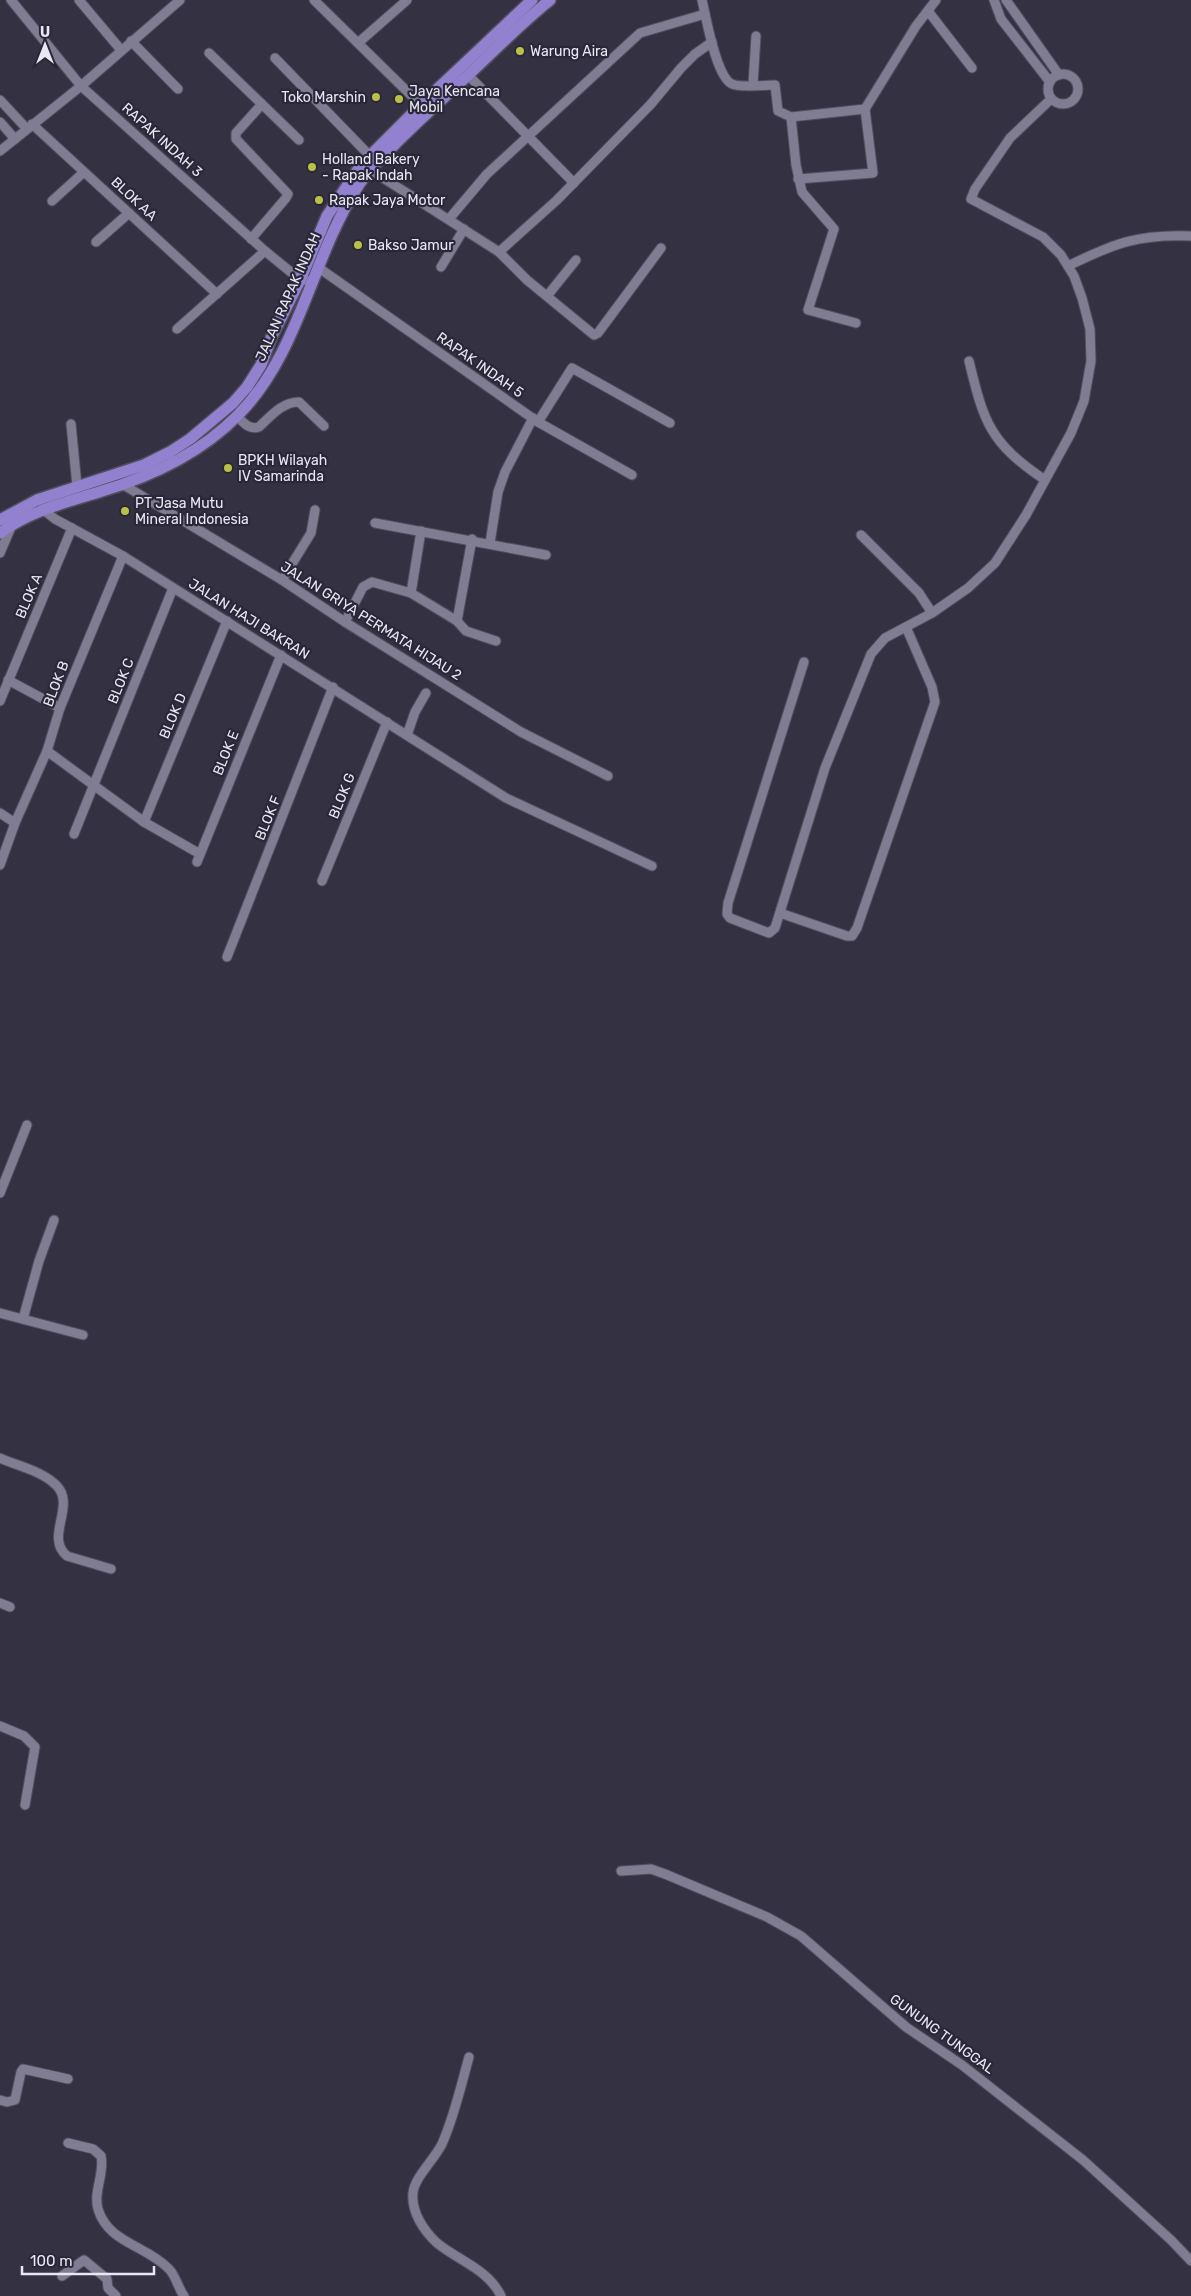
<svg xmlns="http://www.w3.org/2000/svg" width="1191" height="2296" font-family="Rubik,sans-serif">
	<style>
		.lines { fill: none; stroke-linecap: round; stroke-linejoin: round }
		.minor-casing { stroke: #514e5e; stroke-width: 11 }
		.major-casing { stroke: #514e5e; stroke-width: 14 }
		.minor { stroke: #807d93; stroke-width: 9 }
		.major { stroke: #9181ce; stroke-width: 11 }
		.poi-dot { fill: #b9c046; stroke: #2a2739; stroke-width: 2 }
		.labels { text-anchor: middle; dominant-baseline: central; stroke-width: 4.5; stroke-linejoin: round; paint-order: stroke }
		.poi-label { font-size: 14px; fill: #e9e7f3; stroke: #2a2739; text-anchor: start }
		.street-label { font-size: 14px; fill: #e9e7f3; stroke: #2a2739 }
	</style>
	<rect width="100%" height="100%" fill="#343143"/>
	<g class="lines">
		<defs>
			<g id="minor">
				<path d="M 11,0 L 81,86 L 265,251 L 292,273 L 311,283"/>
				<path d="M 79,0 L 121,50"/>
				<path d="M 314,0 L 421,105"/>
				<path d="M 702,0 C 706,17 716,77 732,84 C 740,88 765,85 775,85 L 778,111 L 791,117 L 796,165 L 802,192 L 834,229 L 808,310 L 856,323"/>
				<path d="M 994,0 L 1001,19 L 1050,82"/>
				<path d="M 1006,0 L 1059,75"/>
				<path d="M 928,11 L 972,68"/>
				<path d="M 131,41 L 178,89"/>
				<path d="M 358,43 L 407,0"/>
				<path d="M 209,53 L 299,140"/>
				<path d="M 275,58 L 370,156"/>
				<circle cx="1063" cy="89" r="15"/>
				<path d="M 468,75 L 574,183"/>
				<path d="M 753,84 L 756,36"/>
				<path d="M 0,100 L 27,129"/>
				<path d="M 865,109 L 916,26 L 936,0"/>
				<path d="M 791,117 L 865,109"/>
				<path d="M 0,122 L 15,139 L 81,86 L 180,0"/>
				<path d="M 32,124 L 217,294"/>
				<path d="M 0,151 L 15,139"/>
				<path d="M 366,167 L 499,252 L 527,280 L 594,335 L 598,333 L 661,248"/>
				<path d="M 798,179 L 873,173 L 865,109"/>
				<path d="M 52,201 L 84,172"/>
				<path d="M 449,219 L 487,174 L 640,33 L 705,14"/>
				<path d="M 251,239 L 286,198 L 288,194 L 236,139 L 236,133 L 262,104"/>
				<path d="M 96,242 L 129,213"/>
				<path d="M 499,252 L 557,200 L 651,104 L 681,68 L 695,54 L 712,42"/>
				<path d="M 1068,266 C 1115,243 1138,234 1191,236"/>
				<path d="M 441,267 L 464,229"/>
				<path d="M 319,268 L 538,422 L 632,475"/>
				<path d="M 547,296 L 576,260"/>
				<path d="M 177,329 L 265,251"/>
				<path d="M 969,361 C 984,423 990,443 1045,480"/>
				<path d="M 237,416 C 244,423 249,430 259,427 C 271,416 282,402 299,402 L 324,426"/>
				<path d="M 538,422 L 572,368 L 670,423"/>
				<path d="M 71,424 L 77,486"/>
				<path d="M 122,484 L 282,580 L 345,622 L 521,732 L 608,776"/>
				<path d="M 42,509 L 55,519 L 123,556 L 506,798 L 652,866"/>
				<path d="M 375,523 L 546,555"/>
				<path d="M 861,535 L 919,593 L 932,613"/>
				<path d="M 490,543 L 498,492 L 505,472 L 533,418"/>
				<path d="M 0,553 L 12,525"/>
				<path d="M 282,580 L 311,533 L 315,510"/>
				<path d="M 411,593 L 421,531"/>
				<path d="M 457,621 L 472,539"/>
				<path d="M 345,622 L 363,587 L 372,582 L 411,593 L 457,621 L 466,631 L 496,641"/>
				<path d="M 804,662 L 728,903 L 727,914 L 730,918 L 769,933 L 775,928 L 825,768 L 871,654 L 885,638 L 932,613 L 968,588 L 995,563 L 1026,515 L 1071,433 L 1084,401 L 1091,361 L 1090,329 L 1082,298 L 1074,276 L 1061,255 L 1043,237 L 971,199 L 975,189 L 1010,138 L 1051,99"/>
				<path d="M 8,680 L 60,708"/>
				<path d="M 0,701 L 72,528"/>
				<path d="M 407,735 L 415,712 L 426,693"/>
				<path d="M 47,751 L 144,822 L 200,854"/>
				<path d="M 0,813 L 15,823"/>
				<path d="M 144,822 L 227,621"/>
				<path d="M 74,834 L 173,588"/>
				<path d="M 197,862 L 281,655"/>
				<path d="M 0,865 L 15,823 L 47,751 L 60,708 L 123,556"/>
				<path d="M 322,881 L 387,722"/>
				<path d="M 780,913 L 847,936 L 852,936 L 857,928 L 935,702 L 932,687 L 906,627"/>
				<path d="M 227,957 L 333,687"/>
				<path d="M 0,1193 L 27,1125"/>
				<path d="M 0,1313 L 83,1335"/>
				<path d="M 23,1319 L 39,1261 L 54,1220"/>
				<path d="M 0,1458 C 18,1466 42,1471 56,1485 C 77,1505 44,1537 67,1556 L 111,1569"/>
				<path d="M 0,1603 L 10,1607"/>
				<path d="M 0,1726 L 24,1736 L 35,1747 L 25,1805"/>
				<path d="M 621,1871 L 651,1869 L 665,1874 L 767,1917 L 801,1936 L 906,2027 L 962,2065 L 1083,2160 L 1171,2240 L 1191,2261"/>
				<path d="M 469,2057 C 461,2086 454,2117 442,2144 C 434,2160 414,2178 413,2193 C 411,2212 424,2231 437,2243 C 459,2261 488,2269 501,2296"/>
				<path d="M 0,2100 L 7,2102 L 15,2100 L 21,2072 L 23,2069 L 68,2079"/>
				<path d="M 68,2143 L 93,2149 L 101,2156 C 105,2174 93,2191 98,2209 C 108,2243 146,2245 169,2269 C 176,2276 178,2288 184,2296"/>
				<path d="M 62,2276 L 84,2260 L 107,2279 L 108,2288 L 116,2296"/>
			</g>
			<g id="major">
				<path d="M 0,520 L 37,500 L 144,465 L 170,452 L 190,439 L 233,403 L 247,387 L 261,365 L 272,336 L 301,278 L 327,216 L 361,165 L 430,96 L 532,0"/>
				<path d="M 0,533 C 30,511 64,503 99,492 C 150,477 200,454 238,415 C 300,353 311,258 358,186 C 367,171 380,159 392,147 C 416,123 440,101 465,78 C 493,52 520,24 550,0"/>
			</g>
		</defs>
		<!-- minor casing -->
		<use href="#minor" class="minor-casing"/>
		<!-- major casing -->
		<use href="#major" class="major-casing"/>
		<!-- minor -->
		<use href="#minor" class="minor"/>
		<!-- major -->
		<use href="#major" class="major"/>
	</g>
	<!-- markers -->
	<g class="poi-dot">
		<circle cx="520" cy="51" r="5"/>
		<circle cx="376" cy="97" r="5"/>
		<circle cx="399" cy="99" r="5"/>
		<circle cx="312" cy="167" r="5"/>
		<circle cx="319" cy="200" r="5"/>
		<circle cx="358" cy="245" r="5"/>
		<circle cx="228" cy="468" r="5"/>
		<circle cx="125" cy="511" r="5"/>
	</g>
	<g class="labels">
		<!-- poi labels -->
		<g class="poi-label">
			<text x="530" y="51">Warung Aira</text>
			<text x="409" y="91">Jaya Kencana<tspan x="409" dy="16">Mobil</tspan></text>
			<text x="366" y="97" text-anchor="end">Toko Marshin</text>
			<text x="322" y="159">Holland Bakery<tspan x="322" dy="16">- Rapak Indah</tspan></text>
			<text x="329" y="200">Rapak Jaya Motor</text>
			<text x="368" y="245">Bakso Jamur</text>
			<text x="238" y="460">BPKH Wilayah<tspan x="238" dy="16">IV Samarinda</tspan></text>
			<text x="135" y="503">PT Jasa Mutu<tspan x="135" dy="16">Mineral Indonesia</tspan></text>
		</g>
		<!-- street labels -->
		<g class="street-label">
			<text transform="translate(162 140) rotate(42)">RAPAK INDAH 3</text>
			<text transform="translate(134 199) rotate(43)">BLOK AA</text>
			<text transform="translate(288 297) rotate(-66)">JALAN RAPAK INDAH</text>
			<text transform="translate(480 365) rotate(35)">RAPAK INDAH 5</text>
			<text transform="translate(29 596) rotate(-67)">BLOK A</text>
			<text transform="translate(249 619) rotate(32)">JALAN HAJI BAKRAN</text>
			<text transform="translate(371 621) rotate(32)">JALAN GRIYA PERMATA HIJAU 2</text>
			<text transform="translate(121 681) rotate(-68)">BLOK C</text>
			<text transform="translate(56 684) rotate(-69)">BLOK B</text>
			<text transform="translate(173 716) rotate(-67)">BLOK D</text>
			<text transform="translate(226 753) rotate(-68)">BLOK E</text>
			<text transform="translate(342 796) rotate(-68)">BLOK G</text>
			<text transform="translate(268 818) rotate(-68)">BLOK F</text>
			<text transform="translate(942 2034) rotate(36)">GUNUNG TUNGGAL</text>
		</g>
	</g>
	<!-- north arrow -->
	<g transform="translate(45 45)" stroke="#2a2739" stroke-width="4" paint-order="stroke">
	<path d="M0-4L9 19L0 12L-9 19Z" fill="#e9e7f3"/>
	<text y="-8" font-size="14" font-weight="bold" text-anchor="middle" fill="#e9e7f3">U</text>
	</g>
	<!-- scale -->
	<path d="M22 2266v8h132v-8" fill="none" stroke="#e9e7f3" stroke-width="2.5"/>
	<text x="30" y="2266" font-size="15" fill="#e9e7f3" stroke="#2a2739" stroke-width="4" paint-order="stroke">100 m</text>
</svg>
